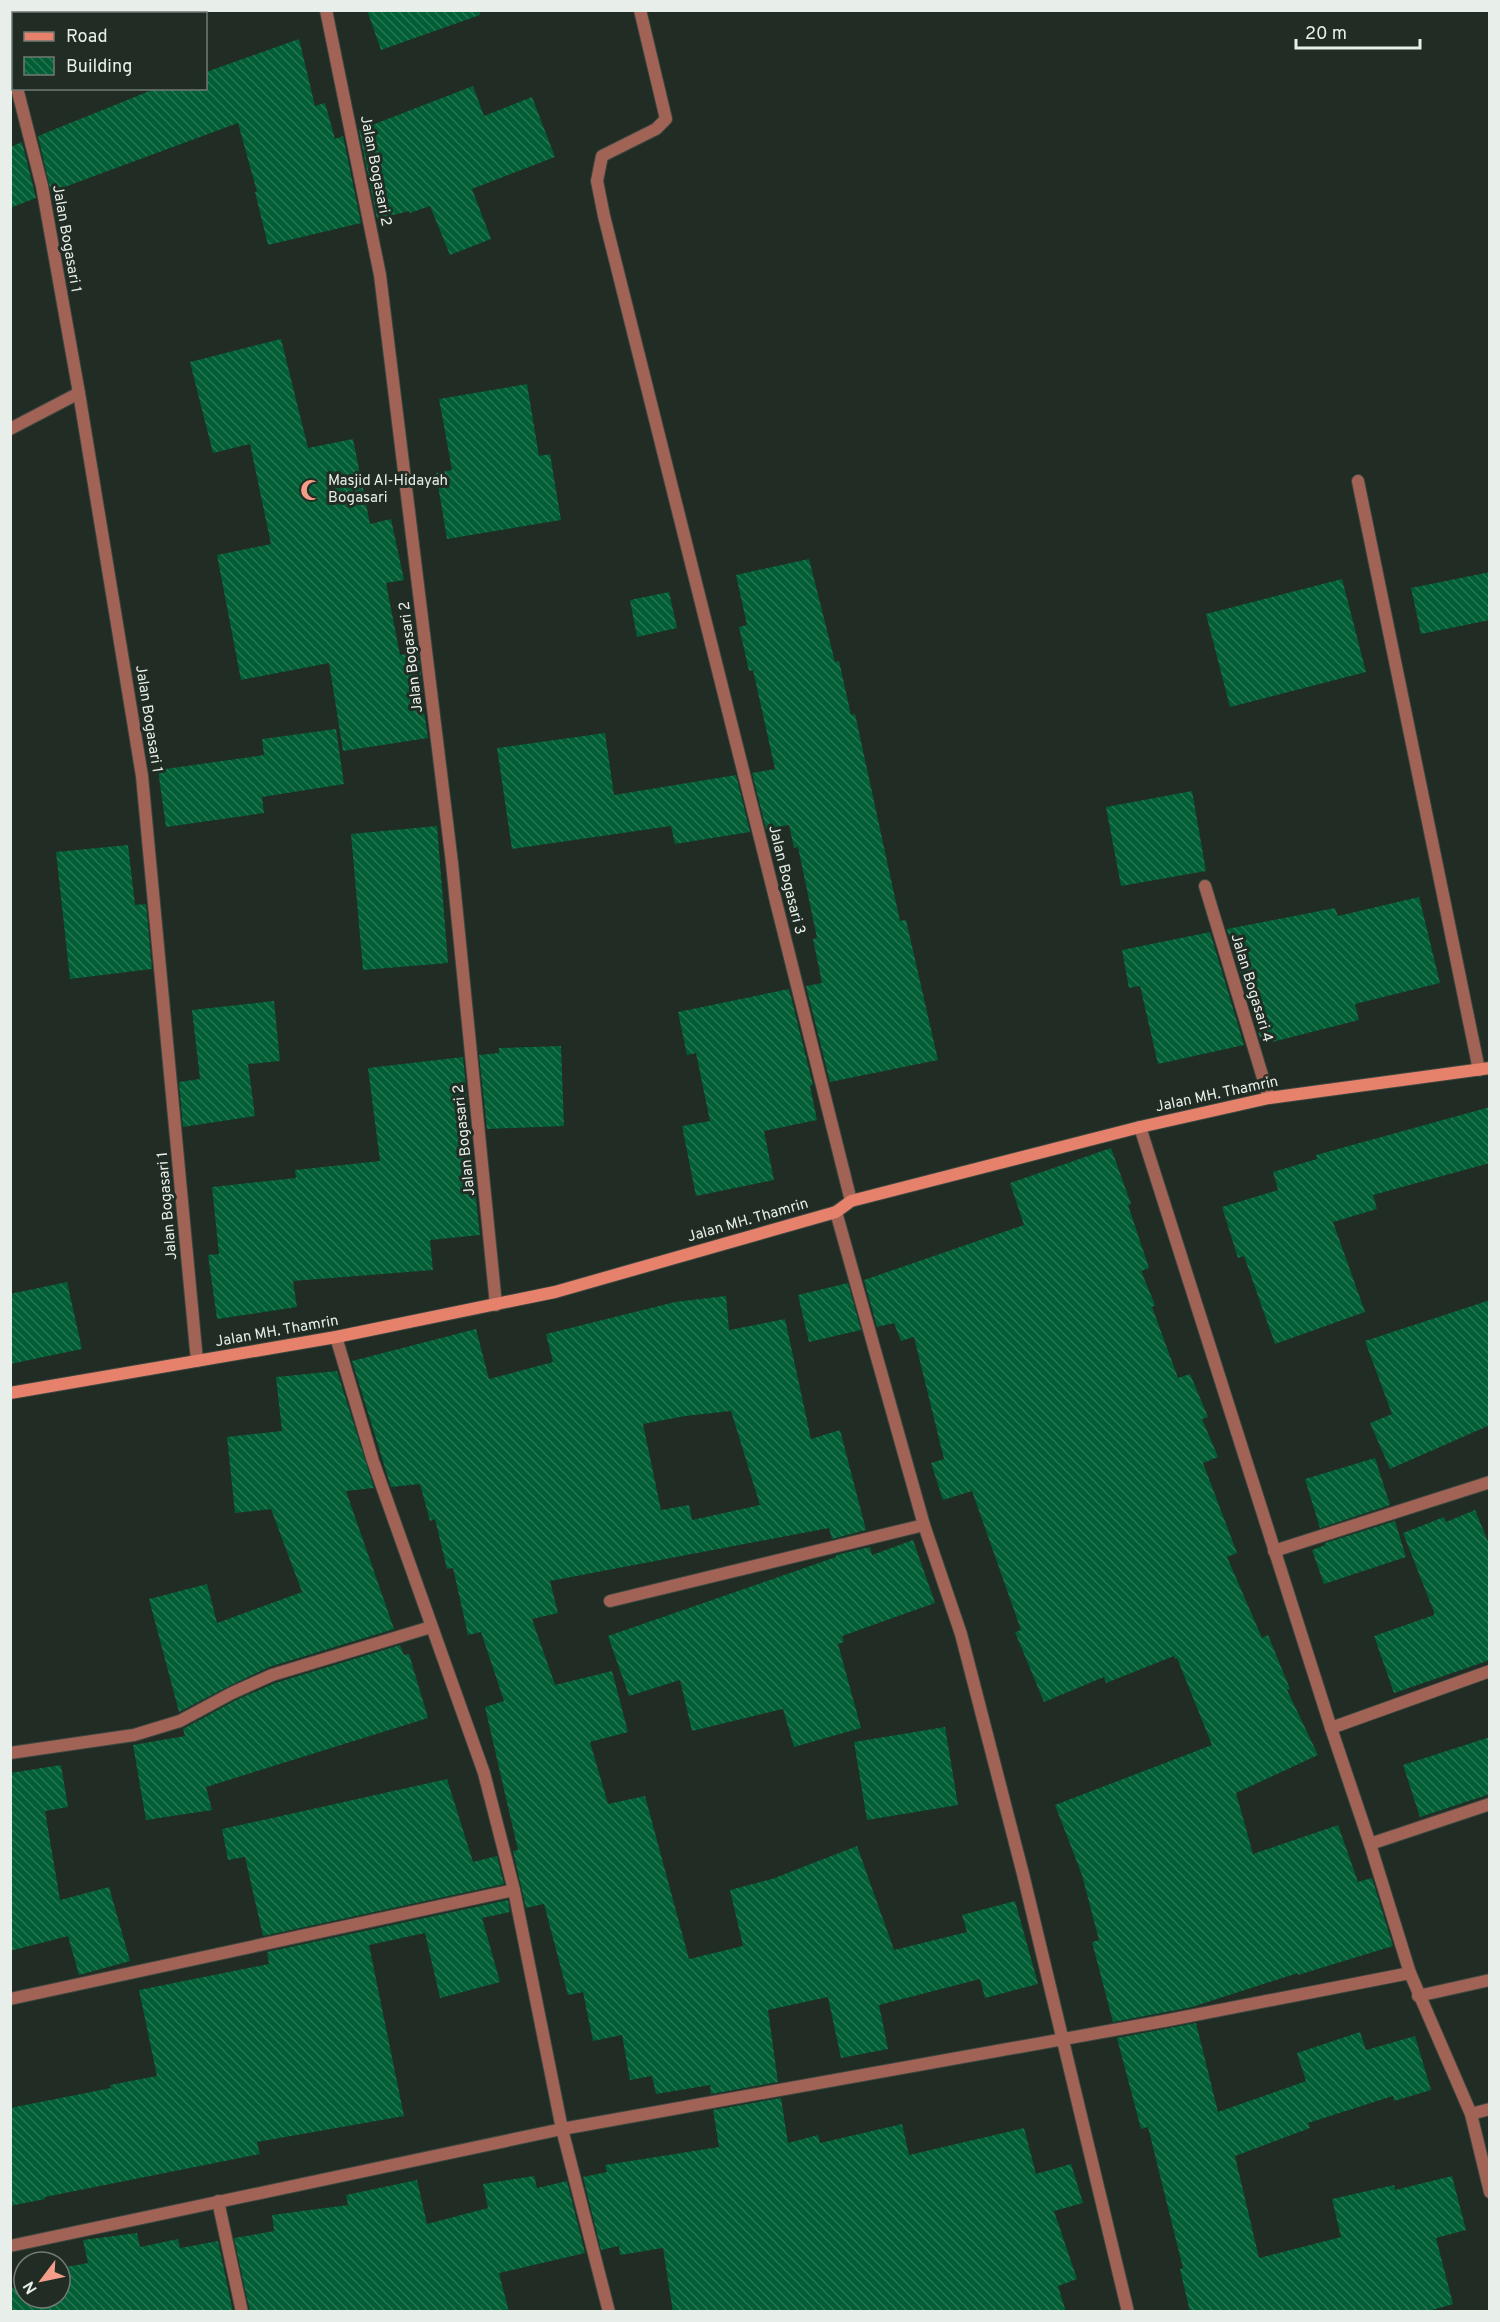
<svg xmlns="http://www.w3.org/2000/svg" width="1500" height="2322" font-family="Overpass,sans-serif">
	<style>
		.building { fill: url(#building-back-hatch); fill-rule: evenodd }
		.lines { fill: none; stroke-linecap: round; stroke-linejoin: round }
		.street-casing { stroke: #3d4740; stroke-width: 14 }
		.secondary-casing { stroke: #3d4740; stroke-width: 14 }
		.street { stroke: #a16355; stroke-width: 12 }
		.secondary { stroke: #e6826c; stroke-width: 12 }
		.labels { text-anchor: middle; dominant-baseline: central; stroke-width: 6; stroke-linejoin: round; paint-order: stroke }
		.street-label { font-size: 15px; fill: #e8efea; stroke: #212c24 }
		.poi-label { font-size: 15px; fill: #e8efea; stroke: #212c24; text-anchor: start }
	</style>
	<defs>
		<pattern id="building-back-hatch" width="6" height="6" patternUnits="userSpaceOnUse" patternTransform="scale(1.5)"><rect width="6" height="6" fill="#025e35"/><path d="M-1 5l2 2M0 0l6 6M5-1l2 2" fill="none" stroke="#277552"/></pattern>
	</defs>
	<rect width="100%" height="100%" fill="#212c24"/>
	<!-- building -->
	<g class="building">
		<path d="M 367,10 L 479,10 L 480,15 L 381,50 Z"/>
		<path d="M 299,39 L 315,106 L 325,103 L 335,139 L 343,136 L 361,223 L 268,245 L 255,192 L 257,192 L 238,123 L 51,192 L 38,136 L 157,88 L 206,88 L 206,72 Z"/>
		<path d="M 473,86 L 484,116 L 532,97 L 555,157 L 472,189 L 491,239 L 450,255 L 430,206 L 410,213 L 409,211 L 377,219 L 359,130 Z"/>
		<path d="M 22,142 L 36,198 L 10,208 L 10,147 Z"/>
		<path d="M 281,339 L 308,448 L 353,439 L 370,524 L 391,519 L 404,580 L 386,583 L 400,655 L 418,652 L 423,693 L 421,693 L 428,738 L 343,751 L 329,663 L 241,680 L 217,555 L 271,544 L 250,444 L 213,453 L 190,362 Z"/>
		<path d="M 527,384 L 539,456 L 550,454 L 561,520 L 447,539 L 436,473 L 452,470 L 439,399 Z"/>
		<path d="M 809,559 L 835,662 L 839,661 L 851,715 L 855,714 L 900,921 L 906,920 L 938,1060 L 830,1082 L 806,986 L 822,983 L 813,939 L 817,938 L 798,847 L 794,848 L 789,825 L 766,829 L 752,773 L 775,769 L 753,670 L 749,671 L 739,627 L 747,625 L 736,575 Z"/>
		<path d="M 1490,572 L 1490,620 L 1421,634 L 1411,588 Z"/>
		<path d="M 1342,579 L 1366,672 L 1230,707 L 1206,614 Z"/>
		<path d="M 669,592 L 677,628 L 637,637 L 630,600 Z"/>
		<path d="M 336,729 L 344,784 L 262,797 L 264,813 L 166,827 L 158,770 L 264,755 L 262,739 Z"/>
		<path d="M 605,733 L 614,795 L 736,775 L 750,832 L 675,844 L 671,826 L 512,849 L 497,748 Z"/>
		<path d="M 1192,791 L 1206,871 L 1121,886 L 1106,807 Z"/>
		<path d="M 437,826 L 448,963 L 363,970 L 351,834 Z"/>
		<path d="M 128,845 L 135,905 L 146,904 L 152,969 L 70,979 L 56,852 Z"/>
		<path d="M 1419,897 L 1440,983 L 1355,1004 L 1359,1020 L 1272,1042 L 1271,1039 L 1261,1041 L 1227,929 L 1335,908 L 1338,916 Z"/>
		<path d="M 1210,932 L 1244,1045 L 1158,1064 L 1140,986 L 1129,988 L 1122,950 Z"/>
		<path d="M 789,989 L 813,1085 L 810,1086 L 817,1120 L 764,1131 L 774,1180 L 696,1196 L 682,1126 L 710,1121 L 696,1053 L 687,1055 L 678,1012 Z"/>
		<path d="M 274,1001 L 280,1061 L 248,1064 L 255,1116 L 183,1127 L 179,1082 L 200,1079 L 192,1010 Z"/>
		<path d="M 561,1046 L 564,1126 L 487,1129 L 479,1055 L 499,1053 L 499,1048 Z"/>
		<path d="M 463,1057 L 470,1129 L 468,1129 L 480,1235 L 430,1240 L 433,1270 L 293,1281 L 297,1307 L 217,1319 L 208,1255 L 219,1254 L 212,1187 L 296,1178 L 295,1170 L 380,1161 L 368,1068 Z"/>
		<path d="M 1490,1107 L 1490,1163 L 1373,1195 L 1377,1209 L 1333,1222 L 1365,1312 L 1275,1344 L 1244,1256 L 1238,1258 L 1222,1207 L 1278,1190 L 1273,1172 L 1317,1159 L 1316,1155 Z"/>
		<path d="M 1111,1148 L 1131,1204 L 1128,1205 L 1149,1268 L 1141,1271 L 1155,1305 L 1152,1307 L 1178,1378 L 1190,1374 L 1208,1417 L 1202,1419 L 1218,1457 L 1203,1463 L 1237,1553 L 1227,1557 L 1262,1638 L 1268,1635 L 1290,1689 L 1287,1690 L 1318,1755 L 1236,1793 L 1253,1854 L 1338,1825 L 1358,1882 L 1372,1878 L 1393,1946 L 1298,1975 L 1298,1973 L 1192,2007 L 1113,2022 L 1092,1942 L 1099,1940 L 1082,1875 L 1055,1805 L 1212,1745 L 1177,1658 L 1175,1659 L 1174,1656 L 1106,1683 L 1104,1677 L 1044,1702 L 1015,1632 L 1021,1630 L 972,1491 L 943,1500 L 931,1463 L 944,1459 L 914,1337 L 901,1341 L 894,1323 L 877,1327 L 864,1280 L 1024,1225 L 1010,1183 Z"/>
		<path d="M 67,1282 L 82,1349 L 10,1364 L 10,1294 Z"/>
		<path d="M 848,1283 L 861,1330 L 809,1342 L 798,1295 Z"/>
		<path d="M 726,1296 L 729,1330 L 785,1319 L 811,1439 L 840,1430 L 866,1530 L 832,1539 L 829,1528 L 550,1581 L 558,1613 L 532,1619 L 555,1685 L 612,1671 L 628,1732 L 590,1742 L 608,1804 L 645,1796 L 689,1959 L 743,1946 L 730,1890 L 772,1879 L 857,1846 L 894,1950 L 967,1932 L 962,1915 L 1015,1901 L 1038,1984 L 985,1998 L 980,1979 L 879,2005 L 888,2049 L 841,2058 L 828,1997 L 768,2010 L 778,2082 L 711,2094 L 710,2085 L 656,2094 L 652,2076 L 630,2080 L 622,2035 L 593,2041 L 583,1992 L 568,1995 L 544,1904 L 526,1908 L 513,1851 L 518,1850 L 485,1707 L 504,1701 L 481,1632 L 468,1635 L 453,1568 L 447,1569 L 435,1519 L 430,1521 L 420,1484 L 391,1487 L 352,1361 L 476,1329 L 489,1379 L 553,1362 L 546,1334 L 675,1302 ZM 731,1411 L 760,1505 L 692,1520 L 689,1505 L 661,1510 L 643,1424 L 685,1416 Z"/>
		<path d="M 1490,1300 L 1490,1425 L 1390,1469 L 1370,1423 L 1392,1414 L 1365,1341 Z"/>
		<path d="M 337,1371 L 374,1488 L 346,1491 L 394,1629 L 269,1667 L 229,1686 L 179,1712 L 149,1599 L 207,1584 L 217,1623 L 302,1592 L 271,1509 L 235,1513 L 227,1437 L 282,1431 L 276,1377 Z"/>
		<path d="M 1375,1458 L 1390,1505 L 1320,1528 L 1305,1479 Z"/>
		<path d="M 1475,1510 L 1490,1546 L 1490,1660 L 1394,1693 L 1374,1636 L 1434,1615 L 1434,1612 L 1403,1533 L 1444,1517 L 1446,1522 Z"/>
		<path d="M 1395,1521 L 1406,1557 L 1324,1584 L 1312,1550 L 1325,1545 L 1325,1543 Z"/>
		<path d="M 913,1540 L 935,1603 L 842,1636 L 844,1642 L 838,1644 L 861,1728 L 794,1747 L 783,1709 L 692,1731 L 680,1680 L 629,1696 L 608,1636 L 836,1557 L 836,1555 L 870,1547 L 872,1555 Z"/>
		<path d="M 400,1645 L 404,1655 L 409,1654 L 428,1718 L 206,1787 L 212,1810 L 146,1820 L 133,1745 L 185,1736 L 183,1729 L 236,1700 L 275,1683 Z"/>
		<path d="M 945,1727 L 958,1805 L 867,1820 L 854,1742 Z"/>
		<path d="M 1490,1737 L 1490,1794 L 1420,1817 L 1403,1765 Z"/>
		<path d="M 61,1765 L 68,1807 L 45,1811 L 60,1900 L 109,1887 L 130,1961 L 79,1975 L 68,1936 L 10,1951 L 10,1773 Z"/>
		<path d="M 447,1779 L 473,1862 L 497,1856 L 504,1884 L 263,1936 L 245,1857 L 228,1860 L 222,1829 Z"/>
		<path d="M 508,1900 L 510,1912 L 482,1918 L 500,1982 L 440,1998 L 425,1933 L 369,1945 L 404,2116 L 257,2142 L 260,2154 L 45,2197 L 45,2199 L 10,2206 L 10,2108 L 111,2088 L 110,2085 L 157,2076 L 139,1990 L 269,1964 L 267,1952 Z"/>
		<path d="M 1196,2023 L 1218,2112 L 1306,2081 L 1297,2053 L 1360,2032 L 1366,2050 L 1415,2036 L 1431,2090 L 1394,2101 L 1393,2096 L 1308,2123 L 1310,2128 L 1235,2156 L 1259,2258 L 1341,2237 L 1332,2199 L 1394,2185 L 1395,2190 L 1452,2176 L 1466,2230 L 1436,2238 L 1453,2304 L 1425,2312 L 1190,2312 L 1180,2269 L 1183,2268 L 1148,2127 L 1141,2129 L 1117,2038 Z"/>
		<path d="M 781,2098 L 788,2143 L 818,2135 L 820,2143 L 902,2124 L 909,2155 L 1024,2128 L 1036,2174 L 1071,2164 L 1083,2203 L 1054,2211 L 1077,2279 L 1058,2286 L 1066,2312 L 673,2312 L 663,2248 L 620,2255 L 619,2246 L 601,2250 L 583,2177 L 607,2172 L 605,2165 L 719,2147 L 713,2110 Z"/>
		<path d="M 534,2176 L 537,2188 L 567,2181 L 585,2253 L 499,2273 L 509,2312 L 250,2312 L 234,2238 L 274,2231 L 272,2215 L 348,2205 L 346,2195 L 417,2180 L 427,2224 L 488,2208 L 483,2184 Z"/>
		<path d="M 137,2233 L 140,2247 L 178,2239 L 180,2248 L 218,2241 L 233,2312 L 10,2312 L 10,2288 L 24,2286 L 24,2298 L 60,2298 L 60,2268 L 88,2263 L 83,2240 Z"/>
	</g>
	<g class="lines">
		<defs>
			<g id="street">
				<path d="M 326,10 L 380,275 L 452,863 L 496,1305"/>
				<path d="M 640,10 L 666,119 L 656,129 L 602,156 L 597,181 L 604,216 L 851,1201"/>
				<path d="M 10,63 L 14,75"/>
				<path d="M 17,88 L 42,186 L 79,393 L 142,776 L 197,1361"/>
				<path d="M 10,429 L 79,393"/>
				<path d="M 1358,481 L 1479,1070"/>
				<path d="M 1205,886 L 1269,1098"/>
				<path d="M 1140,1127 L 1331,1728 L 1370,1844 L 1410,1973 L 1471,2114 L 1490,2192"/>
				<path d="M 836,1212 L 924,1525 L 961,1634 L 1023,1874 L 1128,2312"/>
				<path d="M 336,1337 L 373,1461 L 484,1773 L 514,1890 L 562,2129 L 609,2312"/>
				<path d="M 1274,1551 L 1490,1482"/>
				<path d="M 610,1601 L 924,1525"/>
				<path d="M 1331,1728 L 1490,1671"/>
				<path d="M 10,1753 L 134,1735 L 180,1721 L 232,1693 L 272,1675 L 431,1627"/>
				<path d="M 1370,1844 L 1490,1804"/>
				<path d="M 1418,1996 L 1490,1980"/>
				<path d="M 10,1999 L 514,1890"/>
				<path d="M 1471,2114 L 1490,2109"/>
				<path d="M 218,2201 L 242,2312"/>
				<path d="M 10,2246 L 562,2129 L 1164,2021 L 1410,1973"/>
			</g>
			<path id="secondary" d="M 10,1393 L 336,1337 L 555,1292 L 836,1212 L 851,1201 L 1140,1127 L 1269,1098 L 1490,1068"/>
		</defs>
		<!-- street casing -->
		<use href="#street" class="street-casing"/>
		<!-- secondary casing -->
		<use href="#secondary" class="secondary-casing"/>
		<!-- street -->
		<use href="#street" class="street"/>
		<!-- secondary -->
		<use href="#secondary" class="secondary"/>
	</g>
	<!-- icons -->
	<defs>
		<symbol id="mosque-bare" viewBox="-9 -9 18 18"><path d="M3.5-4.9A6 6 0 1 0 3.5 4.9A5 5 0 1 1 3.5-4.9Z" fill="#f49e8a" stroke="#212c24" stroke-width="2.5" paint-order="stroke"/></symbol>
	</defs>
	<g fill-rule="evenodd">
		<use href="#mosque-bare" x="296" y="475" width="30" height="30"/>
	</g>
	<g class="labels">
		<!-- street labels -->
		<g class="street-label">
			<text transform="translate(375 171) rotate(79)">Jalan Bogasari 2</text>
			<text transform="translate(66 239) rotate(80)">Jalan Bogasari 1</text>
			<text transform="translate(412 657) rotate(-97)">Jalan Bogasari 2</text>
			<text transform="translate(148 719) rotate(81)">Jalan Bogasari 1</text>
			<text transform="translate(786 880) rotate(76)">Jalan Bogasari 3</text>
			<text transform="translate(1251 988) rotate(73)">Jalan Bogasari 4</text>
			<text transform="translate(1217 1095) rotate(-12)">Jalan MH. Thamrin</text>
			<text transform="translate(465 1140) rotate(-96)">Jalan Bogasari 2</text>
			<text transform="translate(168 1206) rotate(-95)">Jalan Bogasari 1</text>
			<text transform="translate(748 1221) rotate(-16)">Jalan MH. Thamrin</text>
			<text transform="translate(277 1332) rotate(-10)">Jalan MH. Thamrin</text>
		</g>
		<!-- poi labels -->
		<g class="poi-label">
			<text x="328" y="481">Masjid Al-Hidayah<tspan x="328" dy="17">Bogasari</tspan></text>
		</g>
	</g>
	<!-- border -->
	<rect width="1500" height="2322" fill="none" stroke="#e8efea" stroke-width="24"/>
	<!-- legend -->
	<rect x="12" y="12" width="195" height="78" fill="#212c24" stroke="#717a73" stroke-width="1.5"/>
	<rect x="24" y="32" width="30" height="9" fill="#e6826c" stroke="#717a73" stroke-width="1.5"/>
	<text x="66" y="42" font-size="18" fill="#e8efea">Road</text>
	<rect x="24" y="57" width="30" height="18" fill="url(#building-back-hatch)" stroke="#717a73" stroke-width="1.5"/>
	<text x="66" y="72" font-size="18" fill="#e8efea">Building</text>
	<!-- north arrow -->
	<g transform="translate(42 2280) rotate(238)"><circle r="28" fill="#212c24" stroke="#717a73" stroke-width="1.5"/>
	<path d="M0-4.5L10 22L0 15L-10 22Z" fill="#f49e8a"/>
	<text y="-9" font-size="16" font-weight="bold" text-anchor="middle" fill="#e8efea">N</text>
	</g>
	<!-- scale -->
	<path d="M1296 39v9h124v-9" fill="none" stroke="#e8efea" stroke-width="3"/>
	<text x="1305" y="39" font-size="18" fill="#e8efea" stroke="#212c24" stroke-width="4.5" paint-order="stroke">20 m</text>
</svg>
